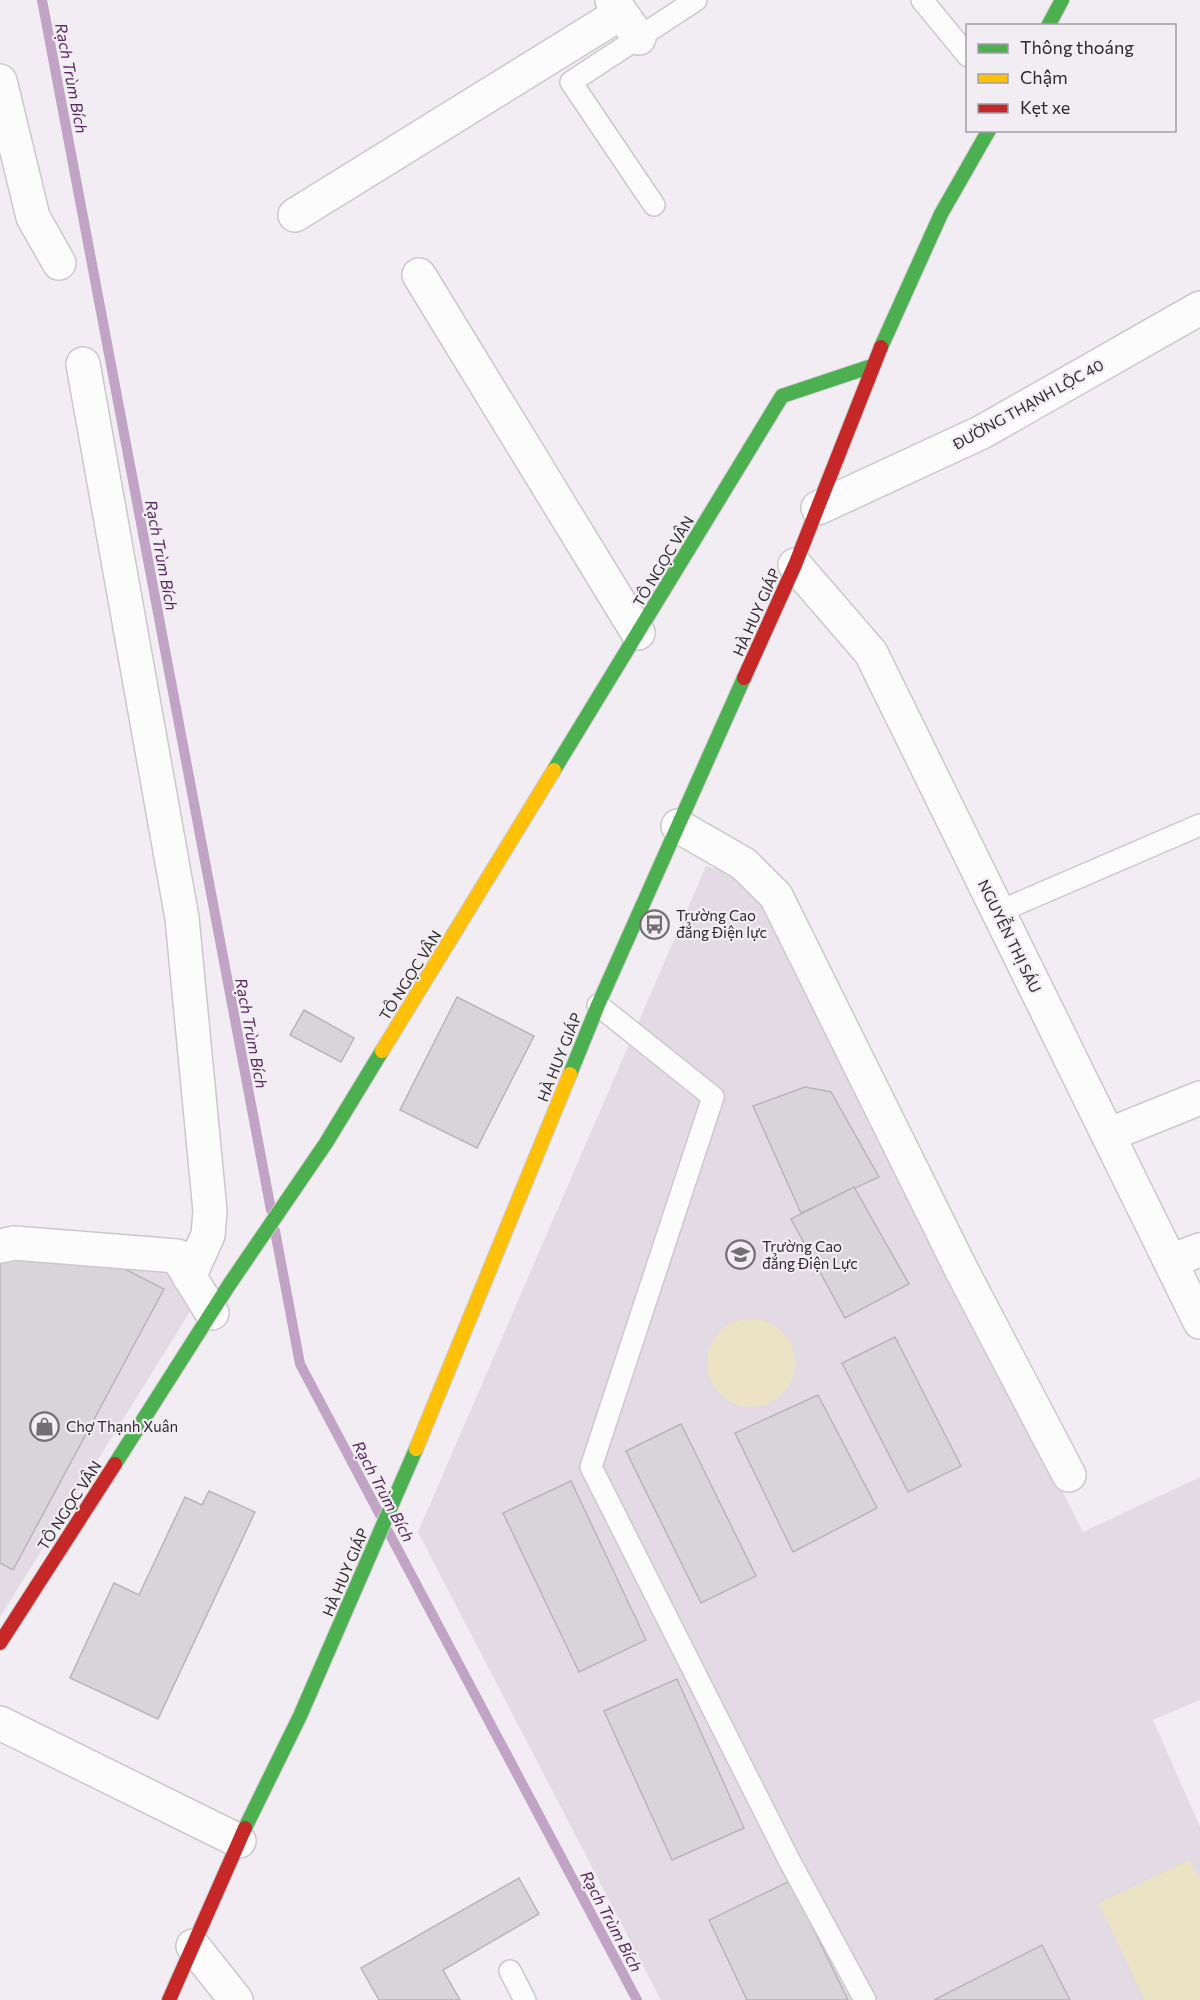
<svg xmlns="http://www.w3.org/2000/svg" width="1200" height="2000" font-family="Commissioner,sans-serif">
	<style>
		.built { fill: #e2dbe3 }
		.green { fill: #ebe3c4 }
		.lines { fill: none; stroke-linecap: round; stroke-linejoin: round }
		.stream { stroke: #c1a4c5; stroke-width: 10 }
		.building { fill: #d8d5d8; stroke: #b8b5b9; stroke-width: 1.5 }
		.lane-casing { stroke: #cbc8cc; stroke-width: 24 }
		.street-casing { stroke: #cbc8cc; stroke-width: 36 }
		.fast-casing { stroke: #cbc8cc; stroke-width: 16 }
		.slow-casing { stroke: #cbc8cc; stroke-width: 16 }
		.jam-casing { stroke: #cbc8cc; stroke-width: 16 }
		.lane { stroke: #fdfcfd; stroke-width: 21 }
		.street { stroke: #fdfcfd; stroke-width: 33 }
		.fast { stroke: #4caf50; stroke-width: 14 }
		.slow { stroke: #ffc107; stroke-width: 14 }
		.jam { stroke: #c62828; stroke-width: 14 }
		.labels { text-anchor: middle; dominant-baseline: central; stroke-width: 4.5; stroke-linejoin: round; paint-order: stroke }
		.street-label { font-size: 15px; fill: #2d2b2d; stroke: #f2ecf3 }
		.poi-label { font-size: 15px; fill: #2d2b2d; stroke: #f2ecf3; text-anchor: start }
		.water-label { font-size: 16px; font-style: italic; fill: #592861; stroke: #f2ecf3 }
	</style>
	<rect width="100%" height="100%" fill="#f1edf2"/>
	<!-- built -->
	<g class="built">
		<path d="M 706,866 L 756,879 L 1083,1532 L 1200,1477 L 1200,1700 L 1153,1720 L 1200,1827 L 1200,2000 L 661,2000 L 418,1532 Z"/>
		<path d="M 161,1249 L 194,1305 L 0,1617 L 0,1256 Z"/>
	</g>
	<!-- green -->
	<g class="green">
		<circle cx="751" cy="1363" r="44"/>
		<path d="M 1190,1860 L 1200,1881 L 1200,2000 L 1145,2000 L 1099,1903 Z"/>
	</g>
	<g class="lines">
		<!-- stream -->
		<g class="stream">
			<path d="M 42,0 L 271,1210"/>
			<path d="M 275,1231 L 300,1364 L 380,1515"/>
			<path d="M 388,1531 L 637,2000"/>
		</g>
	</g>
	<!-- building -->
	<g class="building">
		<path d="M 457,997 L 534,1036 L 477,1148 L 400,1110 Z"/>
		<path d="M 304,1010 L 354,1038 L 341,1062 L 290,1035 Z"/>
		<path d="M 805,1087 L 831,1092 L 879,1177 L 801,1213 L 753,1106 Z"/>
		<path d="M 854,1187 L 909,1284 L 845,1318 L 791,1219 Z"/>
		<path d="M 13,1259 L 107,1260 L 164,1289 L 13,1570 L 0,1563 L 0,1262 Z"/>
		<path d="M 895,1337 L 961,1466 L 908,1492 L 842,1363 Z"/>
		<path d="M 818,1395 L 877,1508 L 793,1552 L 735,1433 Z"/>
		<path d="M 681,1424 L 756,1576 L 701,1603 L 626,1451 Z"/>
		<path d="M 571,1481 L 646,1640 L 579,1672 L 503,1513 Z"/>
		<path d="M 209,1491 L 255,1512 L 158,1719 L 70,1678 L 114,1583 L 139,1595 L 185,1497 L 202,1505 Z"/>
		<path d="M 677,1679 L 744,1828 L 672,1860 L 604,1711 Z"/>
		<path d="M 519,1878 L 539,1914 L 443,1970 L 460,2000 L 379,2000 L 361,1968 Z"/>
		<path d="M 790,1881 L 848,2000 L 747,2000 L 709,1920 Z"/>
		<path d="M 1042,1945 L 1070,2000 L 934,2000 Z"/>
	</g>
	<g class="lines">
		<defs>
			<g id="lane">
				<path d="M 922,0 L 968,56"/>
				<path d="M 654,205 L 571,82 L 696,0"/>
				<path d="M 998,912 L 1200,825"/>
				<path d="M 598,1005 L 713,1097 L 591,1467 L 789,1860 L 865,2000"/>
				<path d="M 510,1971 L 525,2000"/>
			</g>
			<g id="street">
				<path d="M 612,0 L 639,38"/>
				<path d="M 0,81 L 33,217 L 59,263"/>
				<path d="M 295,215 L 621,13"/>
				<path d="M 419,275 L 638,633"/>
				<path d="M 83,364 L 182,918 L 210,1211 L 208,1235 L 189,1277"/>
				<path d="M 818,508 L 982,432 L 1200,308"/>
				<path d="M 795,565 L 871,653 L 1200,1322"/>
				<path d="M 678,826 L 744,864 L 776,896 L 961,1269 L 1069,1475"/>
				<path d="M 1108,1135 L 1200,1098"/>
				<path d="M 0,1246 L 14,1243 L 177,1256 L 212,1313"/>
				<path d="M 1170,1261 L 1200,1250"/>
				<path d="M 0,1723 L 239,1841"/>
				<path d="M 193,1946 L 236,2000"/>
			</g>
			<g id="fast">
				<path d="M 1048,26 L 1062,0"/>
				<path d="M 881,347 L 941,214 L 989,130"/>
				<path d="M 554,770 L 782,396 L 872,366"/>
				<path d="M 570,1074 L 598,1005 L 744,678"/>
				<path d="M 115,1464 L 229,1285 L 326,1143 L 382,1051"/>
				<path d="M 245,1828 L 300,1716 L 416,1449"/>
			</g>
			<g id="slow">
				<path d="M 382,1051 L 554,770"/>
				<path d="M 416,1449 L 570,1074"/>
			</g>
			<g id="jam">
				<path d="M 744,678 L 795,565 L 881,347"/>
				<path d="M 0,1643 L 115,1464"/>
				<path d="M 169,2000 L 245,1828"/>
			</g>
		</defs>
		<!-- lane casing -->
		<use href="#lane" class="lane-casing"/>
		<!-- street casing -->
		<use href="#street" class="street-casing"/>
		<!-- fast casing -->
		<use href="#fast" class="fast-casing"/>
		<!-- slow casing -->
		<use href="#slow" class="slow-casing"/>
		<!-- jam casing -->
		<use href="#jam" class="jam-casing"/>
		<!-- lane -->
		<use href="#lane" class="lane"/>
		<!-- street -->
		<use href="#street" class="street"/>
		<!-- fast -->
		<use href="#fast" class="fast"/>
		<!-- slow -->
		<use href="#slow" class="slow"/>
		<!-- jam -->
		<use href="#jam" class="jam"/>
	</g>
	<!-- icons -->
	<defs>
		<symbol id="bus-ring" viewBox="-11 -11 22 22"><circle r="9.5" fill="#f2ecf3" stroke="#726f72" stroke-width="1.5"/><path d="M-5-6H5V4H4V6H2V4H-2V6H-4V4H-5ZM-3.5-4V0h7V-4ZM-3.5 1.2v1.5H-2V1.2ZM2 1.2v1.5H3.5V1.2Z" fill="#726f72"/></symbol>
		<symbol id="university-ring" viewBox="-11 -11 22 22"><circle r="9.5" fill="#f2ecf3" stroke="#726f72" stroke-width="1.5"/><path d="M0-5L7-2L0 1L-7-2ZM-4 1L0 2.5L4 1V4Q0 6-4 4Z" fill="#726f72"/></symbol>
		<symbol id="shop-ring" viewBox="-11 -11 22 22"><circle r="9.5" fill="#f2ecf3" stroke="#726f72" stroke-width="1.5"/><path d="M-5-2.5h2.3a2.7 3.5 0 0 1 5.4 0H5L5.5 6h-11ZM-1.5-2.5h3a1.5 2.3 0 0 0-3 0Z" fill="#726f72"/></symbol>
	</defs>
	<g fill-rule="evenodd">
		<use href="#bus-ring" x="638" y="908" width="33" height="33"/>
		<use href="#university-ring" x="724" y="1238" width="33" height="33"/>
		<use href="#shop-ring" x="28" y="1410" width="33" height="33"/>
	</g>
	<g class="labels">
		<!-- street labels -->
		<g class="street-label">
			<text transform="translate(1028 404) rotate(-29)">ĐƯỜNG THẠNH LỘC 40</text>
			<text transform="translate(663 561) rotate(-59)">TÔ NGỌC VÂN</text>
			<text transform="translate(756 612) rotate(-66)">HÀ HUY GIÁP</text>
			<text transform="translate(1010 936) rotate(64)">NGUYỄN THỊ SÁU</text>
			<text transform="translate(410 975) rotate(-58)">TÔ NGỌC VÂN</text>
			<text transform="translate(559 1057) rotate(-68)">HÀ HUY GIÁP</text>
			<text transform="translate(69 1505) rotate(-57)">TÔ NGỌC VÂN</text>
			<text transform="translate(345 1572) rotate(-67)">HÀ HUY GIÁP</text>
		</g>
		<!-- poi labels -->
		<g class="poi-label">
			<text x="676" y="915">Trường Cao<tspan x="676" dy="17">đẳng Điện lực</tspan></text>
			<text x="762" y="1246">Trường Cao<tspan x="762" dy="17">đẳng Điện Lực</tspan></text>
			<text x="66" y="1426">Chợ Thạnh Xuân</text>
		</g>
		<!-- water labels -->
		<g class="water-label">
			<text transform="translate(72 78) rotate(79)">Rạch Trùm Bích</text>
			<text transform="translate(162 555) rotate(79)">Rạch Trùm Bích</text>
			<text transform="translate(252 1033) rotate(79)">Rạch Trùm Bích</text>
			<text transform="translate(384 1491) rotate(62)">Rạch Trùm Bích</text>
			<text transform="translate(612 1921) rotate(62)">Rạch Trùm Bích</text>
		</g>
	</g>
	<!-- legend -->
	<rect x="966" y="24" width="210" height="108" fill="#f2ecf3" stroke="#a39fa4" stroke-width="1.5"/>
	<rect x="978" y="44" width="30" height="9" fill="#4caf50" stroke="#a39fa4" stroke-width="1.5"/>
	<text x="1020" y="54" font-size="18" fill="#2d2b2d">Thông thoáng</text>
	<rect x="978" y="74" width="30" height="9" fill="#ffc107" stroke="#a39fa4" stroke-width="1.5"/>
	<text x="1020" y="84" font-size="18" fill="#2d2b2d">Chậm</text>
	<rect x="978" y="104" width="30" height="9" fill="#c62828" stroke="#a39fa4" stroke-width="1.5"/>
	<text x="1020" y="114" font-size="18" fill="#2d2b2d">Kẹt xe</text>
</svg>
